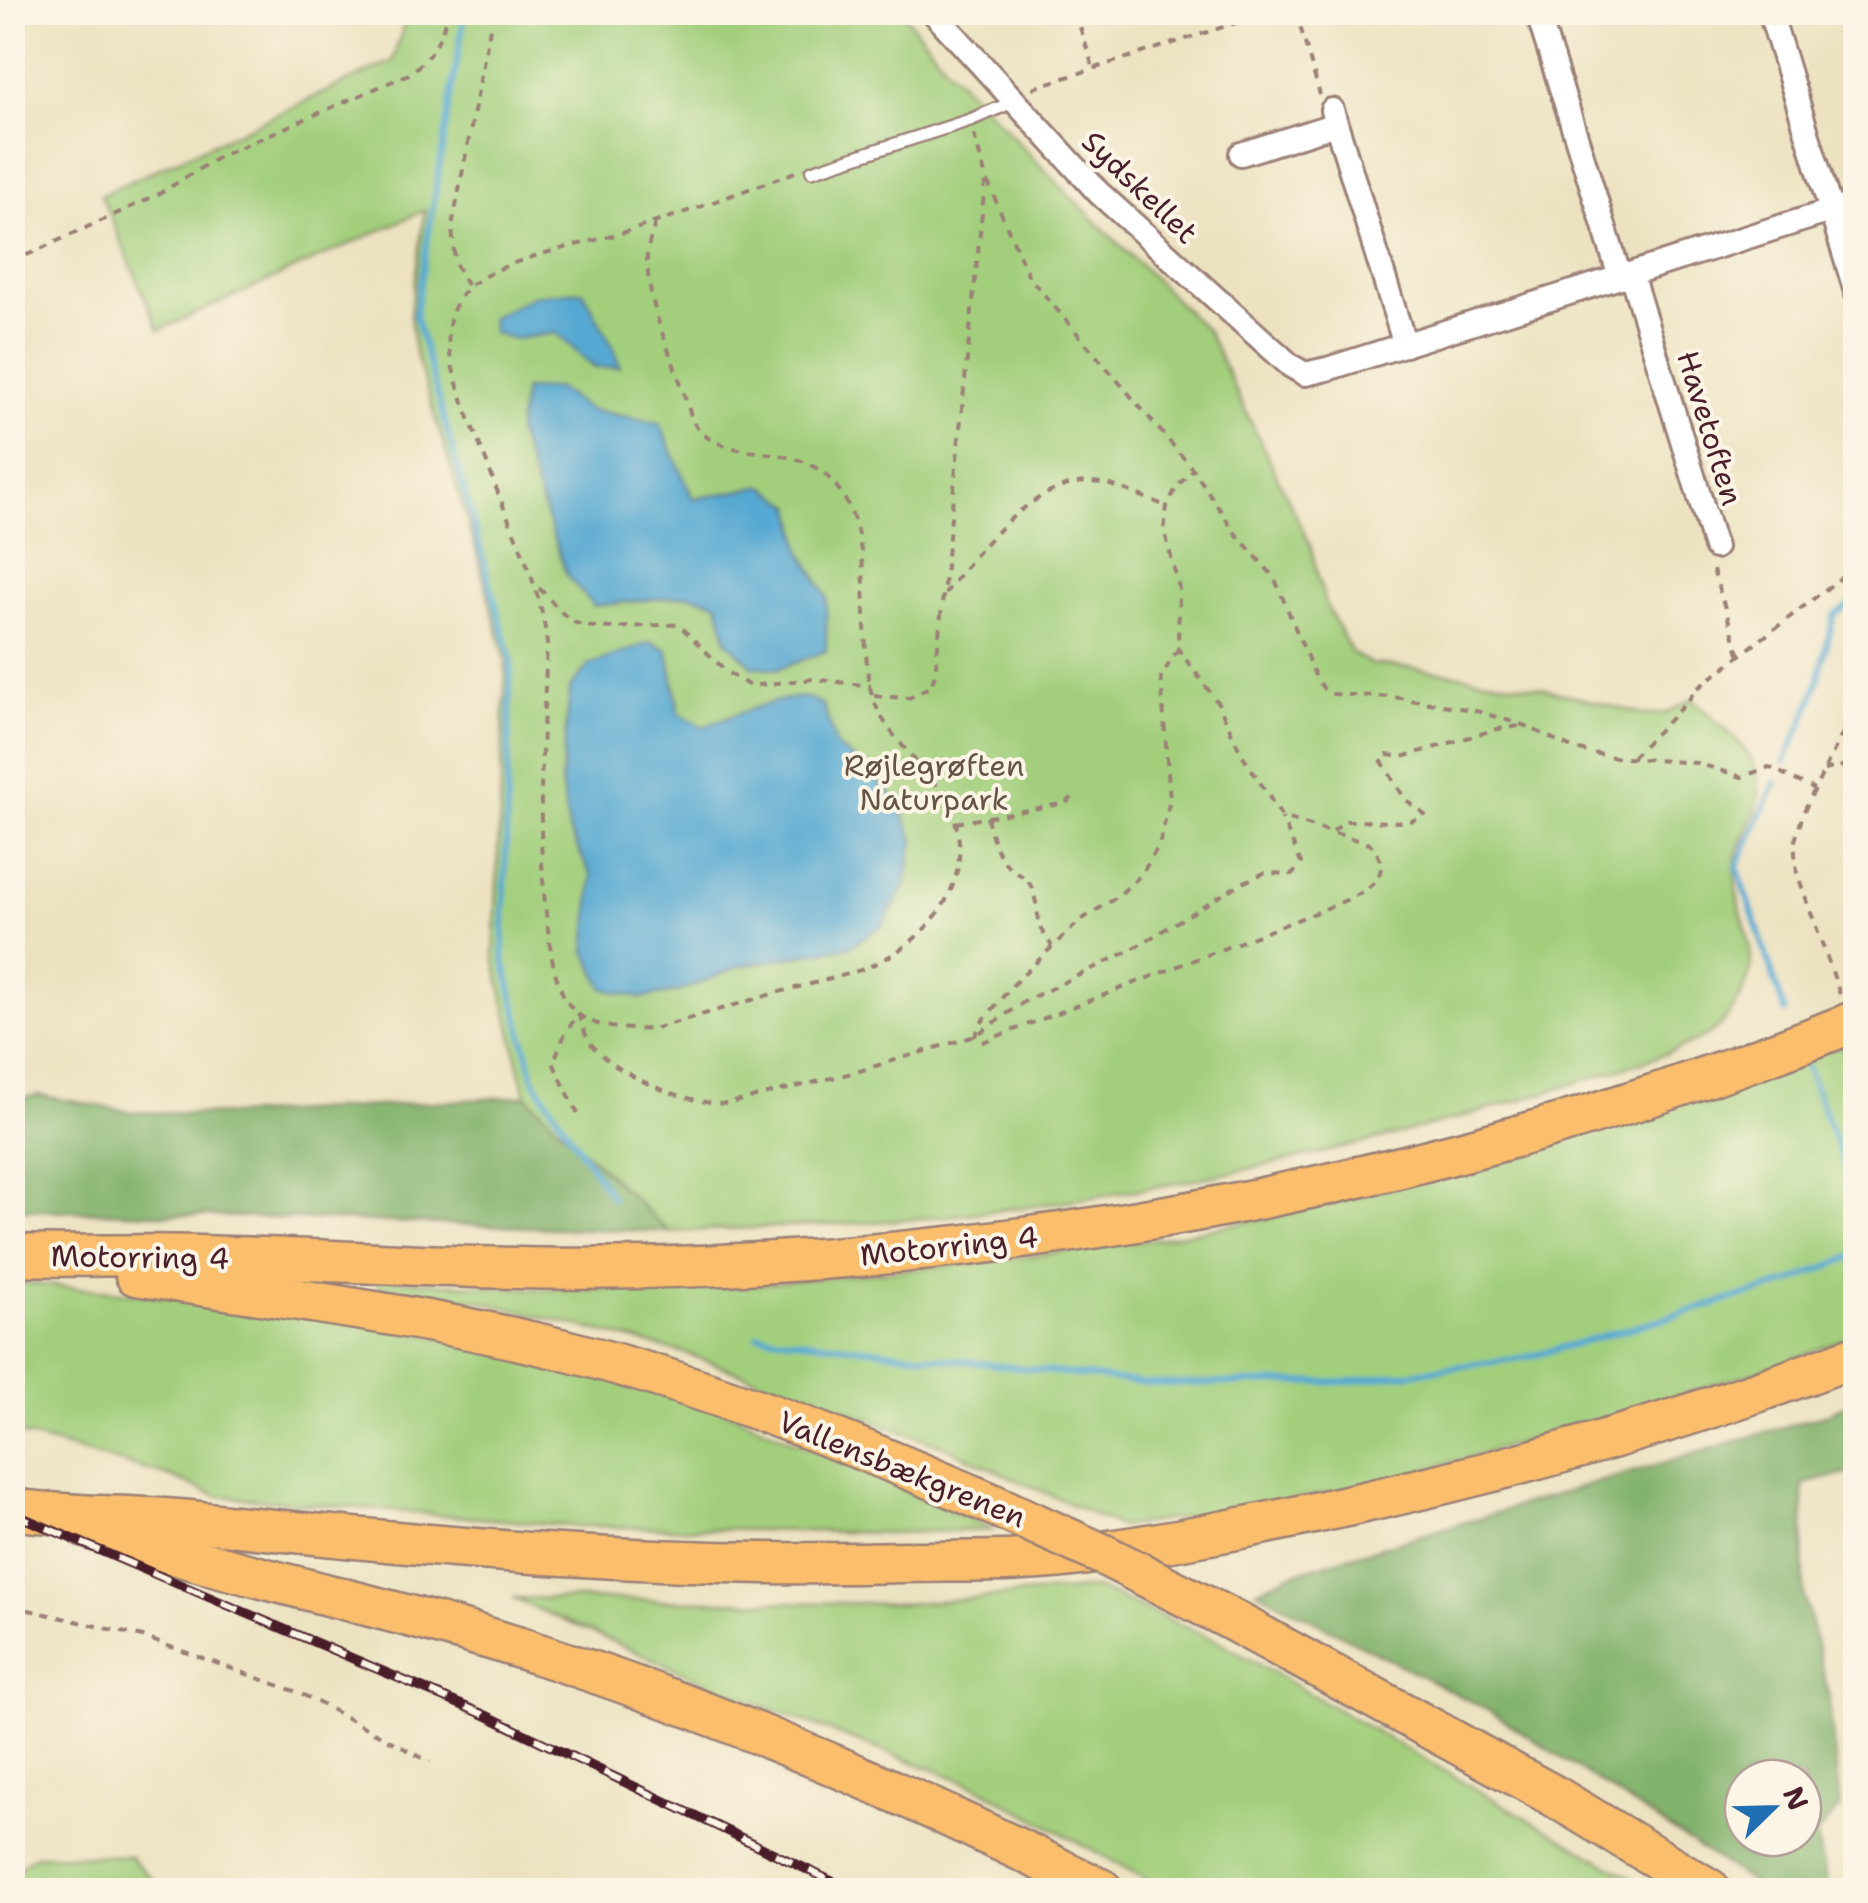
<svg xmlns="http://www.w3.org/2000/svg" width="1868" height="1903" font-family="'Shantell Sans',sans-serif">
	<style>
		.green { fill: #a3cf7d; stroke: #767754; stroke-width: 2.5 }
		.forest { fill: #82b26c; stroke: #66684c; stroke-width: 2.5; fill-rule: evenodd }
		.water { fill: #56a9d2; stroke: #50647e; stroke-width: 2.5 }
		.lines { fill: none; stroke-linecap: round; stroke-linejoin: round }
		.stream { stroke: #56a9d2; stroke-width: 6 }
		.lane-casing { stroke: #9b8076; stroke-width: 16 }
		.street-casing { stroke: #9b8076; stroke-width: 28 }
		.highway-casing { stroke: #9b8076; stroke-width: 45 }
		.path { stroke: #9b8076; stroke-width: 4; stroke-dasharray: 8 8; stroke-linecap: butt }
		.lane { stroke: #fff; stroke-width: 11 }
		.street { stroke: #fff; stroke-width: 22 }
		.highway { stroke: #fabe6d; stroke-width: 40 }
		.rail-casing { stroke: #4a1f2b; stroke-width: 10 }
		.rail { stroke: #fcf5e5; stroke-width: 6; stroke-dasharray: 19; stroke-linecap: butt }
		.highway-bridge-casing { stroke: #9b8076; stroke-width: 45; stroke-linecap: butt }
		.highway-bridge { stroke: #fabe6d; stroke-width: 40 }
		.labels { text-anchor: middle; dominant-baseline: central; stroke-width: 8; stroke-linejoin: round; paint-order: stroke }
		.street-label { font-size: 30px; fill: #4a1f2b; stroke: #fcf5e5 }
		.park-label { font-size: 30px; fill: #655444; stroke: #fcf5e5 }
	</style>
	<rect width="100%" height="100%" fill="#fcf5e5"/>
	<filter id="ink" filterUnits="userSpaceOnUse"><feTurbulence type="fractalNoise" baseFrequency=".01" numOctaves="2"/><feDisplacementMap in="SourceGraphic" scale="20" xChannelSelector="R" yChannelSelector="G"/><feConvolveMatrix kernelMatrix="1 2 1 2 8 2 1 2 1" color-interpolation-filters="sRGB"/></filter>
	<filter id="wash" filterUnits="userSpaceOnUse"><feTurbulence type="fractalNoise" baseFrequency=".0048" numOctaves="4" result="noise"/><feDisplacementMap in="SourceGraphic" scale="40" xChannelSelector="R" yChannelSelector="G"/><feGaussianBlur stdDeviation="2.25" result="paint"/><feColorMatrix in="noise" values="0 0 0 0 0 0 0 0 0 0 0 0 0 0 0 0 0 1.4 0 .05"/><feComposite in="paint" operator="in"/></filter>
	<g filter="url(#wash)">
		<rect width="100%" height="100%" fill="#ece2c1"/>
		<!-- green -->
		<g class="green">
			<path d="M 407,13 L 903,13 L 949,70 L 1065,191 L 1207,331 L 1310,545 L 1325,603 L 1352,653 L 1371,664 L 1414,668 L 1543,688 L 1645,715 L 1666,713 L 1692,699 C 1727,733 1775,761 1754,815 C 1747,833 1734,852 1735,872 C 1736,936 1777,956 1723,1022 C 1702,1047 1618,1069 1585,1080 C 1382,1145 1169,1192 957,1215 C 861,1225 765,1227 669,1232 L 526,1096 L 494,957 L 506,661 L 475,547 L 414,348 L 410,314 L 425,210 L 159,330 L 101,195 L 393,61 Z"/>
			<path d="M 1842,1045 L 1855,1070 L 1855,1335 L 1778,1365 L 1582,1425 L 1378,1483 L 1261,1506 L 1120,1527 L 946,1447 L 685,1353 L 479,1301 L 378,1287 L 379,1279 L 531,1289 L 730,1287 L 992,1261 L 1163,1238 L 1294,1212 L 1499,1160 Z"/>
			<path d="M 12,1282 L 326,1311 L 703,1401 L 995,1530 L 888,1533 L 574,1526 L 217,1496 L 169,1476 L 13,1432 Z"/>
			<path d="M 1096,1588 L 1218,1641 L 1652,1890 L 1166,1890 L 972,1784 L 747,1700 L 512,1598 L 903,1604 Z"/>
			<path d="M 36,1855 L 129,1856 L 163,1890 L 13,1890 C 12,1871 21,1865 36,1855 Z"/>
		</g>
		<!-- forest -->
		<g class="forest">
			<path d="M 38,1095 L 131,1112 L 241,1115 L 526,1096 L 669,1232 L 13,1209 L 13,1100 Z"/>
			<path d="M 1855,1400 L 1855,1472 L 1803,1484 L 1804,1596 L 1828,1691 L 1840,1807 L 1816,1834 L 1828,1890 L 1763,1890 L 1493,1713 L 1257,1591 L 1288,1575 L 1827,1414 ZM 1743,1778 L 1803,1778 L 1803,1838 L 1743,1838 Z"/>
		</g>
		<!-- water -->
		<g class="water">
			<path d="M 583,291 L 614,349 L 620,367 L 595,368 L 556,333 L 515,339 L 493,333 L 491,318 L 535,295 Z"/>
			<path d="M 556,388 L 589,410 L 660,423 L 693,499 L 764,486 L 793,506 L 801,550 L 827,597 L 826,651 L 779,669 L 752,666 L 727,641 L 718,603 L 690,595 L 594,606 L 567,576 L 517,432 L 524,390 Z"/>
			<path d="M 651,642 L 668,650 L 679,713 L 703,727 C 727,718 784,694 808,698 C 814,699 818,703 823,705 L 837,747 L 866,768 L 898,802 L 914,839 L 906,884 L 883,925 L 850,946 L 740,966 L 681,991 L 641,998 L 604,989 L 586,951 L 592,877 L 569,831 L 561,783 L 570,688 L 589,665 Z"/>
		</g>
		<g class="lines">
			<!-- stream -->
			<g class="stream">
				<path d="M 465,12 L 415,315 L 511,659 L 503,956 L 534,1080 L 612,1198"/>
				<path d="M 1785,762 L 1814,697 L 1834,615 L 1856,601"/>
				<path d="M 1776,782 L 1737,866 L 1785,1012"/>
				<path d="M 1806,1066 L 1856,1195"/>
				<path d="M 758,1335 L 1149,1384 L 1345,1382 L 1528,1357 L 1782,1285 L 1856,1255"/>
			</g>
		</g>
	</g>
	<g filter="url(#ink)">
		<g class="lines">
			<defs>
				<path id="lane" d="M 812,171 L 970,120 L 1013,102"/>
				<g id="street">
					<path d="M 933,12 L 1099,193 L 1291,366 L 1305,374 L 1327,369 L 1856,203"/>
					<path d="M 1770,12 L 1856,292"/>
					<path d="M 1541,24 L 1620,277"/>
					<path d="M 1332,110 L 1405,345"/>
					<path d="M 1241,154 L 1336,124"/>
					<path d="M 1631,274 L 1715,547"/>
				</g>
				<g id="highway">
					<path d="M 12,1255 C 75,1257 138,1254 201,1256 C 348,1260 496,1272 643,1268 C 1058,1257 1470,1176 1856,1021"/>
					<path d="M 136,1275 C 279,1298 423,1315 564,1350 C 710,1387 849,1442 987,1502"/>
					<path d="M 12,1509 C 75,1518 138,1515 200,1522 C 434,1548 669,1569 904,1562 C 960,1561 1018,1563 1073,1556 C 1167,1544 1259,1525 1351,1505 C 1522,1467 1691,1419 1856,1356"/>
					<path d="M 85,1527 C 236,1577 393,1606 545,1656 C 737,1718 922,1800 1102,1890"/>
					<path d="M 1232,1620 L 1554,1796 L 1710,1890"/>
				</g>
			</defs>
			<!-- lane casing -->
			<use href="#lane" class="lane-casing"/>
			<!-- street casing -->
			<use href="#street" class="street-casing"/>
			<!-- highway casing -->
			<use href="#highway" class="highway-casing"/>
			<!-- path -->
			<g class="path">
				<path d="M 1075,12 L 1093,67"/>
				<path d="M 1223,12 L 1227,26"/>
				<path d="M 1296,12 L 1320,95"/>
				<path d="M 1033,88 L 1270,12"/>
				<path d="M 974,135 L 986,178 L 1029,277 L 1193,469 L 1236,534 L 1274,577 L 1316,678 L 1324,689 L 1333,694 L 1393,697 L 1473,710 L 1526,726 L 1574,749 L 1613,757 L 1697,763 L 1742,777 L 1769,767 L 1814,789"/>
				<path d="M 655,223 C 652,234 647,247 647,259 C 648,300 664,338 678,376 C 684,392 688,410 695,425 C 699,431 706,437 712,440 C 752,461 802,443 836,486 C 878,538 857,630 871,691 C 884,744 942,772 956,824 C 973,891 922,946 863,969 C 835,979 805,985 776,993 C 735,1005 694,1017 653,1029 C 626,1030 584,1029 568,1003 C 554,981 551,954 548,929 C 535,834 543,740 547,644 C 541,581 510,530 490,471 C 476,433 438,355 451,317 C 455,303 464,288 477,281 C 516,256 577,246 622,233 C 680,215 738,193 795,172"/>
				<path d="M 12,262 L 159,194 L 220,156 L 409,74 C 431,57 442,40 447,12"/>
				<path d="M 467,285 L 455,263 L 452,227 L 493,12"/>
				<path d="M 1713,570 L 1740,656"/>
				<path d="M 1849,571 L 1856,583"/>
				<path d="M 539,588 C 549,597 562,616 574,622 C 598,634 651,623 679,625 L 728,673 L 750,686 L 813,679 L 871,686"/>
				<path d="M 945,594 C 977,550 1038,473 1101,483 C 1124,487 1145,499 1167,506"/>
				<path d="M 1178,649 L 1161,677 L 1170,800 L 1159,845 L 1142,874 L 1117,897 L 1081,920 L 1053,946 L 1013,985 L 981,1023 L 975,1036 L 983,1042 L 1320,911 C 1347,899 1405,883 1370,844 L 1282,817 L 1240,751 L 1218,703 L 1178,649 L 1179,589 L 1164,529 L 1167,506 L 1176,488 L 1193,469"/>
				<path d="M 874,696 L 909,698 L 931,686 L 935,674 L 985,183"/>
				<path d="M 1632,757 L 1689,700 L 1694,691 L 1856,566"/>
				<path d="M 1824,770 L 1842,766 L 1856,771"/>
				<path d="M 987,817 C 991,834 996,855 1009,867 C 1018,874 1027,877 1032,888 C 1041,913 1033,921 1052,946"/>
				<path d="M 956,823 L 1066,803 L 1074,796"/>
				<path d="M 1333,831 L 1346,821 L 1409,822 L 1425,815 L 1405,799 L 1381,760 L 1387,755 L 1402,757 L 1497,729 L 1521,726"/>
				<path d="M 1840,994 L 1797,873 L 1794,844 L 1804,811 L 1856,706"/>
				<path d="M 578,1014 C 582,1023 585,1036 591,1044 C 616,1076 687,1104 727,1104 L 856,1072 L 975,1036 L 1027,1000 L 1129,951 L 1240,884 L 1264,873 L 1293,874 L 1301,863 L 1282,818"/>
				<path d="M 578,1114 L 553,1063 L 565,1034 L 578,1014"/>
				<path d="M 12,1606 L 143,1637 L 300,1693 L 430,1762"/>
				<path d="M 1850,1890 L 1856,1880"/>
			</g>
			<!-- lane -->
			<use href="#lane" class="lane"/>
			<!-- street -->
			<use href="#street" class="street"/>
			<!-- highway -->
			<use href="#highway" class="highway"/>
			<defs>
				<path id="rail" d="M 12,1513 L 485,1715 L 850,1890"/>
			</defs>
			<!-- rail casing -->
			<use href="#rail" class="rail-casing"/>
			<!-- rail -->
			<use href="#rail" class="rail"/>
			<defs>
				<path id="highway-bridge" d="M 987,1502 L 1104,1555 L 1232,1620"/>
			</defs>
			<!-- highway-bridge casing -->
			<use href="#highway-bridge" class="highway-bridge-casing"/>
			<!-- highway-bridge -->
			<use href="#highway-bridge" class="highway-bridge"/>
		</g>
	</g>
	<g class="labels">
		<!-- street labels -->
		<g class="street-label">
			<text transform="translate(1140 187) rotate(44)">Sydskellet</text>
			<text transform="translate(1710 428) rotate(73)">Havetoften</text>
			<text transform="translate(949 1246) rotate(-6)">Motorring 4</text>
			<text transform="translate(140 1257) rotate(1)">Motorring 4</text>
			<text transform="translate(902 1469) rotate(22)">Vallensbækgrenen</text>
		</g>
		<!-- park labels -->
		<g class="park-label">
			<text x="934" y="765">Røjlegrøften<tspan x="934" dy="34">Naturpark</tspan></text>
		</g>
	</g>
	<!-- margin -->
	<rect width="1868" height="1903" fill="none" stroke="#fcf5e5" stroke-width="50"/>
	<!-- north arrow -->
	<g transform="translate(1773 1808) rotate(67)"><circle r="48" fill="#fcf5e5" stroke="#b59f9b" stroke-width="2.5"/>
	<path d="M0-8L18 38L0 25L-18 38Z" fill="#1f6fb2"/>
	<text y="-15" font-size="28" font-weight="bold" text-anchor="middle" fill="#4a1f2b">N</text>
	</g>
</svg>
